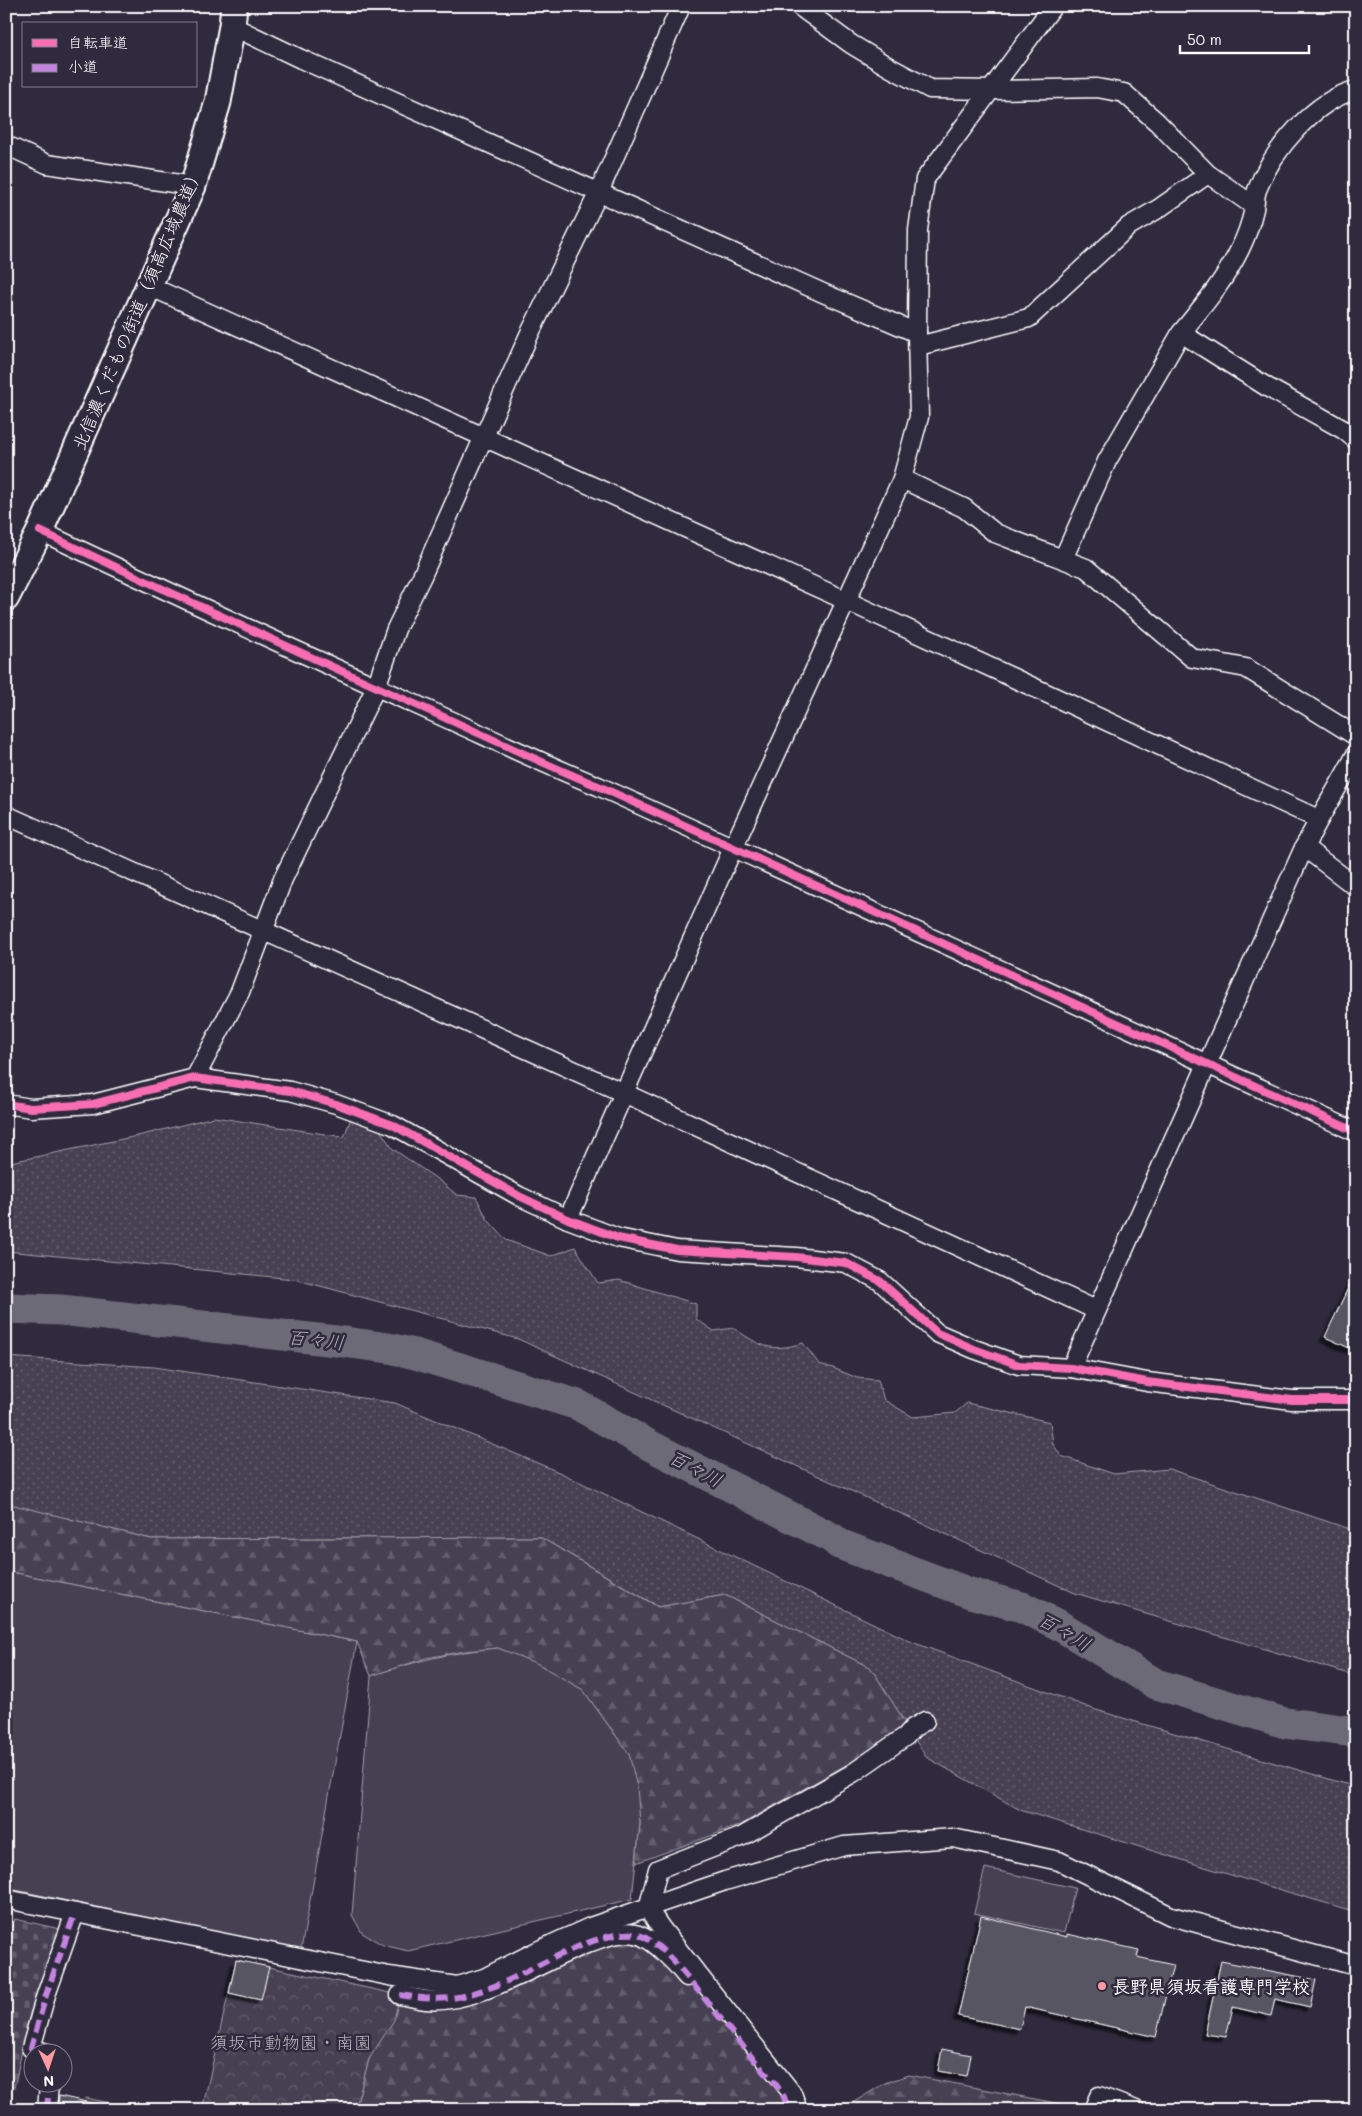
<svg xmlns="http://www.w3.org/2000/svg" width="1362" height="2116" font-family="Mali,'Klee One',sans-serif">
	<style>
		.grass { fill: url(#grass-dots); stroke: #a2a0a8 }
		.forest { fill: url(#forest-firs); stroke: #a2a0a8 }
		.cemetery { fill: url(#cemetery-stones); stroke: #a2a0a8 }
		.park { fill: url(#park-crowns); stroke: #a2a0a8 }
		.garden { fill: #464152; stroke: #a2a0a8 }
		.lines { fill: none; stroke-linecap: round; stroke-linejoin: round }
		.river { stroke: #6d6a77; stroke-width: 31 }
		.building { fill: #595564; stroke: #fff; filter: url(#shadow) }
		.street-casing { stroke: #fff; stroke-width: 21 }
		.secondary-casing { stroke: #fff; stroke-width: 29 }
		.street { stroke: #2f2a3d; stroke-width: 18 }
		.secondary { stroke: #2f2a3d; stroke-width: 25 }
		.quiet { stroke: #c483df; stroke-width: 6; stroke-dasharray: 12 6; stroke-linecap: butt }
		.cycleway-casing { stroke: #2f2a3d; stroke-width: 11 }
		.cycleway { stroke: #f96db3; stroke-width: 8 }
		.poi-dot { fill: #ff9aa2; stroke: #2f2a3d; stroke-width: 2 }
		.labels { text-anchor: middle; dominant-baseline: central; stroke-width: 5; stroke-linejoin: round; paint-order: stroke }
		.street-label { font-size: 18px; fill: #fff; stroke: #2f2a3d }
		.poi-label { font-size: 18px; font-weight: bold; fill: #fff; stroke: #2f2a3d; text-anchor: start }
		.park-label { font-size: 18px; fill: #b5b3ba; stroke: #2f2a3d }
		.water-label { font-size: 19px; font-style: italic; fill: #b6b4bb; stroke: #2f2a3d }
	</style>
	<defs>
		<pattern id="grass-dots" width="8" height="8" patternUnits="userSpaceOnUse" patternTransform="scale(1.25)"><rect width="8" height="8" fill="#464152"/><path d="M2 2h.1M6 6h.1" fill="none" stroke="#625e6c" stroke-width="1.8" stroke-linecap="round"/></pattern>
		<pattern id="forest-firs" width="22" height="20" patternUnits="userSpaceOnUse" patternTransform="scale(1.25)"><rect width="22" height="20" fill="#464152"/><path d="M5 1l3.5 6h-7zM16 11l3.5 6h-7z" fill="#625e6c"/></pattern>
		<pattern id="cemetery-stones" width="16" height="16" patternUnits="userSpaceOnUse" patternTransform="scale(1.25)"><rect width="16" height="16" fill="#464152"/><path d="M2 7V4a2 2 0 0 1 4 0v3zM10 15v-3a2 2 0 0 1 4 0v3z" fill="#625e6c"/></pattern>
		<pattern id="park-crowns" width="20" height="18" patternUnits="userSpaceOnUse" patternTransform="scale(1.25)"><rect width="20" height="18" fill="#464152"/><path d="M2 6a3 3 0 1 1 6 0M12 15a3 3 0 1 1 6 0" fill="none" stroke="#625e6c"/></pattern>
		<filter id="shadow"><feDropShadow dx="-4.5" dy="4.5" stdDeviation="1" flood-color="#0009"/></filter>
	</defs>
	<rect width="100%" height="100%" fill="#2f2a3d"/>
	<filter id="ink" filterUnits="userSpaceOnUse"><feTurbulence type="fractalNoise" baseFrequency=".02" numOctaves="2"/><feDisplacementMap in="SourceGraphic" scale="10" xChannelSelector="R" yChannelSelector="G"/><feConvolveMatrix kernelMatrix="1 2 1 2 8 2 1 2 1" color-interpolation-filters="sRGB"/></filter>
	<g filter="url(#ink)">
		<!-- grass -->
		<g class="grass">
			<path d="M 214,1117 L 344,1137 L 351,1118 L 377,1126 L 393,1149 L 440,1181 L 457,1195 L 476,1197 L 488,1220 L 506,1240 L 551,1256 L 575,1247 L 598,1283 L 619,1280 L 696,1304 L 696,1319 L 714,1331 L 733,1328 C 761,1346 769,1353 803,1343 L 819,1364 L 833,1368 L 857,1378 L 878,1380 L 884,1400 L 913,1417 L 955,1413 L 967,1403 L 1050,1422 L 1053,1444 L 1061,1456 L 1114,1474 L 1169,1469 L 1356,1531 L 1356,1676 L 1075,1593 L 518,1339 L 294,1279 L 6,1251 L 6,1163 L 142,1135 Z"/>
			<path d="M 6,1357 L 154,1367 L 395,1403 L 561,1473 L 912,1642 L 1096,1710 L 1356,1787 L 1356,1912 L 1257,1883 L 1020,1810 L 926,1757 L 871,1668 L 725,1595 L 659,1607 L 540,1537 L 151,1539 L 6,1504 Z"/>
		</g>
		<!-- forest -->
		<g class="forest">
			<path d="M 6,1503 L 151,1539 L 540,1537 L 658,1607 L 725,1595 L 871,1668 L 906,1724 L 867,1753 L 740,1825 L 636,1863 L 640,1823 L 629,1754 L 583,1690 L 498,1648 L 465,1651 L 426,1658 L 371,1676 L 357,1642 L 6,1571 Z"/>
			<path d="M 625,1933 L 681,1970 L 775,2083 L 784,2097 L 788,2110 L 355,2110 L 369,2059 L 380,2039 L 400,1995 L 428,2000 Z"/>
			<path d="M 909,2075 L 1082,2108 L 1081,2110 L 841,2110 L 885,2083 Z"/>
		</g>
		<!-- cemetery -->
		<path class="cemetery" d="M 15,1919 L 60,1929 L 30,2013 L 14,2088 L 6,2085 L 6,1944 Z"/>
		<!-- park -->
		<path class="park" d="M 236,1960 L 400,1995 L 394,2020 L 369,2059 L 355,2110 L 202,2110 Z"/>
		<!-- garden -->
		<g class="garden">
			<path d="M 6,1571 L 357,1642 L 301,1950 L 6,1888 Z"/>
			<path d="M 498,1648 L 538,1664 L 583,1690 L 629,1754 L 637,1787 L 640,1823 L 632,1899 L 408,1951 L 383,1945 L 362,1933 L 352,1915 L 371,1676 C 416,1661 450,1652 498,1648 Z"/>
			<path d="M 985,1868 L 1075,1888 L 1064,1933 L 974,1913 Z"/>
			<path d="M 86,2098 L 144,2110 L 84,2110 Z"/>
		</g>
		<g class="lines">
			<!-- river -->
			<path class="river" d="M 6,1308 L 61,1310 L 336,1341 L 389,1348 L 415,1354 L 578,1405 L 649,1445 L 832,1538 L 839,1544 L 970,1593 L 1022,1607 L 1057,1624 L 1156,1684 L 1285,1723 L 1356,1732"/>
		</g>
		<!-- building -->
		<g class="building">
			<path d="M 1356,1271 L 1356,1351 L 1325,1337 Z"/>
			<path d="M 981,1916 L 1067,1937 L 1067,1934 L 1139,1950 L 1137,1957 L 1173,1965 L 1156,2037 L 1025,2007 L 1020,2029 L 958,2016 Z"/>
			<path d="M 236,1960 L 269,1967 L 261,2000 L 229,1993 Z"/>
			<path d="M 1221,1961 L 1316,1980 L 1310,2007 L 1275,1999 L 1271,2016 L 1233,2007 L 1226,2037 L 1205,2034 Z"/>
			<path d="M 942,2049 L 971,2055 L 967,2076 L 938,2071 Z"/>
			<path d="M 59,2096 L 96,2104 L 95,2110 L 58,2110 Z"/>
		</g>
		<g class="lines">
			<defs>
				<g id="street">
					<path d="M 799,6 L 851,44 L 889,67 L 930,89 L 993,90 L 1097,88 L 1124,93 L 1157,122 L 1208,174 L 1254,206"/>
					<path d="M 232,26 L 301,59 L 823,293 L 917,333"/>
					<path d="M 1356,90 C 1314,100 1272,151 1257,190 C 1255,196 1255,203 1254,209 C 1251,222 1246,237 1240,249 C 1225,280 1203,306 1181,333 L 1267,387 L 1344,430 L 1356,440"/>
					<path d="M 6,145 L 47,164 L 193,186"/>
					<path d="M 149,286 L 847,601 L 1318,819"/>
					<path d="M 918,346 L 1029,318 L 1129,226 L 1158,209 L 1208,174"/>
					<path d="M 902,479 L 964,508 L 995,533 L 1086,568 L 1192,658 L 1246,668 L 1356,736"/>
					<path d="M 40,531 C 172,594 305,655 439,715 C 492,739 544,764 598,786 L 1356,1132"/>
					<path d="M 1063,559 L 1107,461 L 1181,333"/>
					<path d="M 6,815 L 624,1093 L 1096,1310"/>
					<path d="M 1304,847 L 1356,887"/>
					<path d="M 195,1078 L 240,992 L 283,879 L 376,687 L 396,629 L 422,576 L 529,335 L 599,192 L 681,6"/>
					<path d="M 6,1104 L 31,1108 L 93,1104 L 195,1078 L 290,1091 L 336,1104 L 393,1125 L 519,1196 L 568,1219 L 618,1238 L 677,1250 L 796,1257 L 846,1263 L 880,1281 L 937,1333 L 974,1349 L 1019,1365 L 1071,1368 L 1147,1382 L 1292,1400 L 1350,1400 L 1356,1402"/>
					<path d="M 568,1219 L 733,848 L 902,479 L 919,417 L 917,333 L 918,230 L 925,179 L 1053,6"/>
					<path d="M 1071,1368 L 1302,852 C 1318,818 1339,787 1356,754"/>
					<path d="M 6,1899 L 389,1976 L 457,1986 L 484,1978 L 537,1951 L 590,1927 L 725,1881 L 844,1846 L 953,1838 L 1059,1861 L 1171,1916 L 1356,1966"/>
					<path d="M 400,1995 C 409,1997 418,1999 426,2000 C 475,2005 539,1963 584,1945 C 598,1939 620,1931 635,1934 C 652,1937 677,1964 687,1977"/>
					<path d="M 50,2054 L 31,2048 L 46,1995 L 75,1913"/>
					<path d="M 47,2110 L 49,2084"/>
					<path d="M 798,2110 L 792,2093 L 661,1928 L 648,1909 L 658,1869 L 741,1837 L 853,1773 L 906,1736 L 913,1728 L 925,1721"/>
					<path d="M 1093,2110 L 1099,2096 L 1136,2110"/>
				</g>
				<path id="secondary" d="M 6,598 L 40,531 L 193,186 L 218,102 L 232,26 L 234,6"/>
			</defs>
			<!-- street casing -->
			<use href="#street" class="street-casing"/>
			<!-- secondary casing -->
			<use href="#secondary" class="secondary-casing"/>
			<!-- street -->
			<use href="#street" class="street"/>
			<!-- secondary -->
			<use href="#secondary" class="secondary"/>
			<!-- quiet -->
			<g class="quiet">
				<path d="M 400,1995 C 424,1999 444,2001 467,1995 C 480,1991 494,1987 507,1981 C 535,1968 614,1921 644,1937 C 664,1948 681,1969 695,1987 C 722,2019 746,2053 775,2083 L 784,2097 L 788,2110"/>
				<path d="M 50,2054 L 31,2048 L 46,1995 L 75,1913"/>
				<path d="M 47,2110 L 49,2084"/>
			</g>
			<defs>
				<g id="cycleway">
					<path d="M 40,531 C 172,594 305,655 439,715 C 492,739 544,764 598,786 L 1356,1132"/>
					<path d="M 6,1104 L 31,1108 L 93,1104 L 195,1078 L 290,1091 L 336,1104 L 393,1125 L 519,1196 L 568,1219 L 618,1238 L 677,1250 L 796,1257 L 846,1263 L 880,1281 L 937,1333 L 974,1349 L 1019,1365 L 1071,1368 L 1147,1382 L 1292,1400 L 1350,1400 L 1356,1402"/>
				</g>
			</defs>
			<!-- cycleway casing -->
			<use href="#cycleway" class="cycleway-casing"/>
			<!-- cycleway -->
			<use href="#cycleway" class="cycleway"/>
		</g>
	</g>
	<!-- markers -->
	<circle class="poi-dot" cx="1102" cy="1986" r="5"/>
	<g class="labels">
		<!-- street labels -->
		<g class="street-label">
			<text transform="translate(137 308) rotate(-67)">北信濃くだもの街道（須高広域農道）</text>
		</g>
		<!-- poi labels -->
		<g class="poi-label">
			<text x="1112" y="1986">長野県須坂看護専門学校</text>
		</g>
		<!-- park labels -->
		<g class="park-label">
			<text x="291" y="2042">須坂市動物園・南園</text>
		</g>
		<!-- water labels -->
		<g class="water-label">
			<text transform="translate(316 1339) rotate(6)">百々川</text>
			<text transform="translate(696 1468) rotate(28)">百々川</text>
			<text transform="translate(1065 1631) rotate(30)">百々川</text>
		</g>
	</g>
	<!-- margin -->
	<rect width="1362" height="2116" fill="none" stroke="#2f2a3d" stroke-width="25"/>
	<rect x="12" y="12" width="1337" height="2091" fill="none" stroke="#fff" stroke-width="2" filter="url(#ink)"/>
	<!-- legend -->
	<rect x="22" y="22" width="175" height="65" fill="#2f2a3d" stroke="#827f8b"/>
	<rect x="32" y="39" width="25" height="8" fill="#f96db3" stroke="#827f8b"/>
	<text x="68" y="48" font-size="15" fill="#ffffff">自転車道</text>
	<rect x="32" y="64" width="25" height="8" fill="#c483df" stroke="#827f8b"/>
	<text x="68" y="72" font-size="15" fill="#ffffff">小道</text>
	<!-- north arrow -->
	<g transform="translate(48 2068) rotate(177)"><circle r="24" fill="#2f2a3d" stroke="#827f8b"/>
	<path d="M0-4L9 19L0 12L-9 19Z" fill="#ff9aa2"/>
	<text y="-8" font-size="14" font-weight="bold" text-anchor="middle" fill="#ffffff">N</text>
	</g>
	<!-- scale -->
	<path d="M1180 45v8h129v-8" fill="none" stroke="#ffffff" stroke-width="2.5"/>
	<text x="1187" y="45" font-size="15" fill="#ffffff" stroke="#2f2a3d" stroke-width="4" paint-order="stroke">50 m</text>
</svg>
